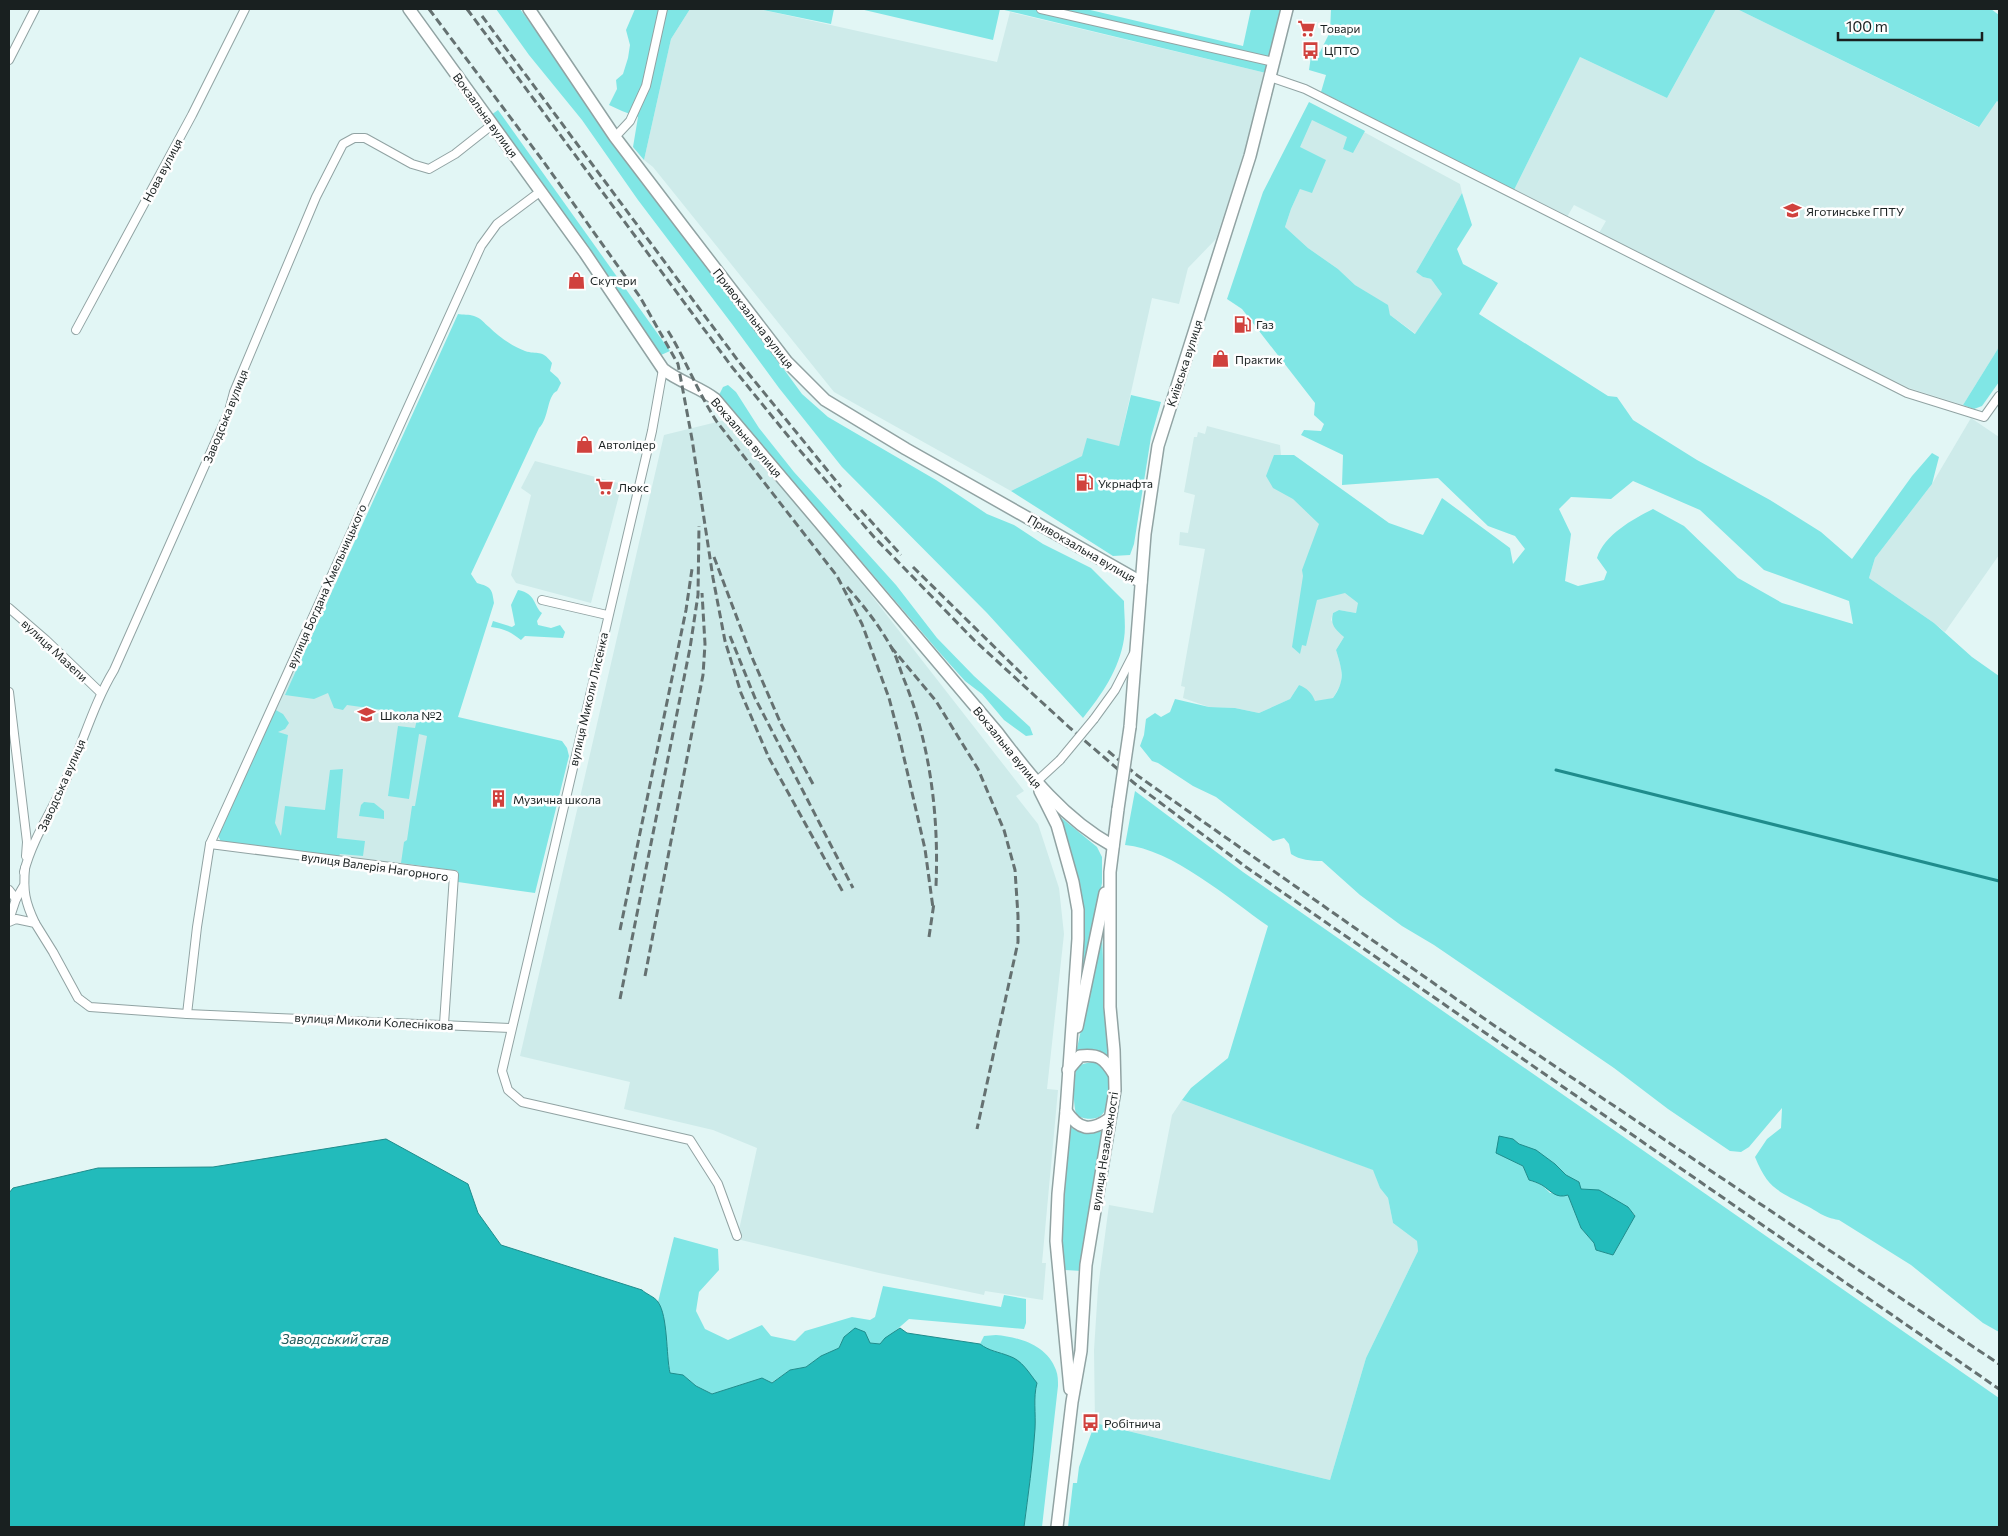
<svg xmlns="http://www.w3.org/2000/svg" width="2008" height="1536" font-family="Commissioner,sans-serif">
	<style>
		.built { fill: #ceebea }
		.green { fill: #80e6e5; fill-rule: evenodd }
		.water { fill: #2bb; stroke: #1f8c8c }
		.lines { fill: none; stroke-linecap: round; stroke-linejoin: round }
		.stream { stroke: #1f8c8c; stroke-width: 3 }
		.street-casing { stroke: #91a3a3; stroke-width: 10 }
		.secondary-casing { stroke: #91a3a3; stroke-width: 14 }
		.street { stroke: #fff; stroke-width: 8 }
		.secondary { stroke: #fff; stroke-width: 11 }
		.rail { stroke: #657171; stroke-width: 3; stroke-dasharray: 8 4; stroke-linecap: butt }
		.street-bridge-casing { stroke: #91a3a3; stroke-width: 10; stroke-linecap: butt }
		.secondary-bridge-casing { stroke: #91a3a3; stroke-width: 14; stroke-linecap: butt }
		.street-bridge { stroke: #fff; stroke-width: 8 }
		.secondary-bridge { stroke: #fff; stroke-width: 11 }
		.labels { text-anchor: middle; dominant-baseline: central; stroke-width: 5; stroke-linejoin: round; paint-order: stroke }
		.poi-label { font-size: 12px; fill: #192020; stroke: #fefefe; text-anchor: start }
		.street-label { font-size: 12px; fill: #192020; stroke: #fefefe }
		.water-label { font-size: 14px; font-style: italic; fill: #235c5c; stroke: #fefefe }
	</style>
	<rect width="100%" height="100%" fill="#e2f6f5"/>
	<!-- built -->
	<g class="built">
		<path d="M 690,9 L 759,9 L 997,62 L 1010,12 L 1266,73 L 1245,150 L 1216,239 L 1188,268 L 1179,304 L 1152,298 L 1119,446 L 1082,456 L 1011,491 L 834,392 L 653,167 L 644,160 L 671,39 Z"/>
		<path d="M 1716,9 L 1737,9 L 1978,127 L 1997,101 L 1999,103 L 1999,347 L 1963,405 L 1909,388 L 1839,354 L 1599,233 L 1606,221 L 1574,205 L 1567,217 L 1514,190 L 1580,57 L 1667,98 Z"/>
		<path d="M 1314,105 L 1460,184 L 1462,193 L 1416,272 L 1423,277 L 1431,279 L 1442,294 L 1416,334 L 1390,315 L 1387,305 L 1355,285 L 1338,269 L 1308,248 L 1285,227 L 1291,209 L 1300,189 L 1277,174 Z"/>
		<path d="M 1971,418 L 1999,437 L 1999,555 L 1945,632 L 1934,623 L 1869,578 L 1875,558 L 1932,484 Z"/>
		<path d="M 725,420 L 868,591 L 1024,791 L 1016,796 L 1038,824 L 1059,888 L 1064,934 L 1047,1089 L 1058,1090 L 1042,1263 L 1046,1263 L 1043,1300 L 985,1291 L 984,1295 L 879,1273 L 737,1239 L 757,1148 L 713,1130 L 624,1109 L 630,1082 L 520,1056 L 664,435 Z"/>
		<path d="M 1207,426 L 1280,445 L 1285,492 L 1324,500 L 1359,603 L 1356,613 L 1339,610 L 1333,613 L 1331,620 L 1344,637 L 1336,650 L 1341,667 L 1341,684 L 1333,698 L 1315,702 L 1299,685 L 1290,699 L 1259,713 L 1235,708 L 1209,707 L 1183,698 L 1185,687 L 1181,686 L 1205,549 L 1179,545 L 1180,532 L 1188,533 L 1195,495 L 1184,492 L 1194,437 L 1197,437 L 1198,432 L 1205,434 Z"/>
		<path d="M 535,461 L 622,484 L 591,603 L 516,583 L 511,575 L 531,495 L 521,488 Z"/>
		<path d="M 346,551 L 386,570 L 429,730 L 411,865 L 238,842 L 219,838 Z"/>
		<path d="M 1182,1100 L 1374,1170 L 1380,1188 L 1388,1198 L 1393,1223 L 1417,1241 L 1418,1251 L 1366,1358 L 1330,1480 L 1095,1423 L 1094,1350 L 1098,1288 L 1109,1205 L 1153,1213 L 1172,1115 Z"/>
	</g>
	<!-- green -->
	<g class="green">
		<path d="M 496,9 L 520,9 L 802,394 L 828,417 L 936,480 L 987,514 L 1014,525 L 1043,544 L 1091,568 L 1124,601 C 1124,613 1126,627 1124,639 C 1119,670 1102,694 1083,718 L 987,613 L 842,467 L 779,388 L 732,324 L 638,200 L 582,120 L 529,55 Z"/>
		<path d="M 635,9 L 690,9 L 671,39 L 644,160 L 633,147 L 638,117 L 622,111 L 609,105 L 617,89 L 616,80 L 623,74 L 628,58 L 630,45 L 626,30 Z"/>
		<path d="M 759,9 L 834,9 L 831,24 Z"/>
		<path d="M 860,9 L 1086,9 L 1243,46 L 1251,9 L 1282,9 L 1266,73 L 1000,9 L 993,40 Z"/>
		<path d="M 1331,9 L 1716,9 L 1667,98 L 1580,57 L 1514,190 L 1321,92 L 1326,75 L 1309,70 L 1311,56 L 1320,52 L 1330,32 Z"/>
		<path d="M 1737,9 L 1991,9 L 1999,15 L 1999,103 L 1997,101 L 1979,127 Z"/>
		<path d="M 1309,102 L 1365,131 L 1353,153 L 1343,149 L 1347,137 L 1312,120 L 1300,147 L 1326,160 L 1312,193 L 1300,189 L 1291,209 L 1285,227 L 1308,248 L 1338,269 L 1355,285 L 1388,305 L 1390,315 L 1415,334 L 1442,294 L 1431,279 L 1423,277 L 1416,272 L 1462,193 L 1472,225 L 1457,249 L 1463,264 L 1498,283 L 1479,314 L 1608,396 L 1617,397 L 1633,420 L 1697,460 L 1770,500 L 1821,532 L 1852,559 L 1912,476 L 1932,453 L 1939,457 L 1932,484 L 1875,558 L 1869,578 L 1934,623 L 1972,657 L 1999,676 L 1999,1332 L 1983,1323 L 1911,1265 L 1839,1220 C 1822,1217 1821,1213 1807,1206 C 1778,1191 1768,1189 1755,1157 L 1767,1139 L 1781,1128 L 1782,1108 L 1749,1147 L 1741,1152 L 1730,1151 L 1668,1109 L 1614,1068 L 1434,945 L 1402,926 L 1360,895 L 1322,861 C 1311,861 1300,860 1291,854 L 1289,844 L 1284,838 L 1273,841 L 1216,797 L 1193,786 L 1158,763 L 1152,761 L 1140,746 L 1144,735 L 1146,719 L 1155,713 L 1161,717 L 1170,712 L 1175,699 L 1209,707 L 1235,708 L 1259,713 L 1290,699 L 1299,685 C 1307,688 1312,693 1315,701 L 1333,698 C 1346,680 1342,670 1336,650 L 1344,637 C 1335,629 1330,625 1333,613 L 1339,610 L 1356,613 L 1358,603 L 1345,593 L 1317,600 L 1306,646 L 1302,645 L 1300,654 L 1292,647 L 1303,576 L 1302,570 L 1319,524 L 1293,499 L 1273,488 L 1266,476 L 1274,455 L 1294,455 L 1389,523 L 1423,535 L 1442,498 L 1510,548 L 1513,564 L 1525,549 L 1515,536 L 1488,526 L 1438,478 L 1342,485 L 1343,455 L 1301,435 L 1304,430 L 1321,431 L 1324,424 L 1314,415 L 1315,403 L 1242,309 L 1227,299 L 1263,192 ZM 1633,481 L 1700,510 L 1764,570 L 1849,601 L 1853,624 L 1782,603 L 1738,578 L 1684,526 L 1653,509 C 1633,519 1604,535 1597,558 L 1607,572 L 1604,580 L 1578,586 L 1565,581 L 1571,534 L 1559,509 L 1571,497 L 1611,499 Z"/>
		<path d="M 498,110 L 670,351 L 661,355 L 491,115 Z"/>
		<path d="M 458,314 C 463,315 469,314 474,316 C 481,318 484,323 489,327 C 498,336 513,347 525,351 C 537,355 542,349 552,363 L 550,371 L 558,378 L 561,383 L 557,391 C 547,395 549,419 539,428 L 471,574 L 477,583 C 491,587 492,588 494,603 L 458,717 L 562,741 L 567,748 L 569,756 L 535,893 L 458,882 L 458,871 L 401,863 L 404,842 L 407,840 L 412,806 L 415,806 L 427,736 L 419,734 L 409,799 L 388,796 L 398,726 L 415,728 L 418,715 L 347,705 L 343,710 L 334,708 L 328,693 L 314,699 L 285,695 Z"/>
		<path d="M 1999,347 L 1999,382 L 1982,406 L 1974,409 L 1963,405 Z"/>
		<path d="M 728,385 L 736,392 L 759,428 L 794,472 L 896,585 L 937,638 L 974,676 L 1030,727 L 1033,735 L 1026,736 L 1004,720 L 982,694 L 965,681 L 939,652 L 719,395 L 723,387 Z"/>
		<path d="M 1131,395 L 1161,402 L 1151,437 L 1134,544 L 1130,555 L 1113,556 L 1011,491 L 1082,456 L 1087,438 L 1119,446 Z"/>
		<path d="M 518,590 C 537,594 533,606 542,613 L 537,621 L 538,625 L 551,628 L 560,625 L 565,632 L 563,638 L 525,636 L 521,640 C 510,632 506,629 491,627 L 493,621 L 512,627 L 515,625 L 511,605 Z"/>
		<path d="M 274,709 L 283,714 L 289,723 L 285,729 L 278,732 L 288,735 L 275,823 L 281,836 L 285,806 L 325,810 L 330,770 L 343,769 L 337,838 L 365,841 L 363,856 L 340,854 L 336,862 L 223,847 L 218,835 Z"/>
		<path d="M 1135,791 L 1243,872 L 1999,1398 L 1999,1527 L 1068,1527 L 1073,1483 L 1077,1483 L 1079,1467 L 1095,1423 L 1330,1480 L 1366,1358 L 1418,1251 L 1417,1241 L 1393,1223 L 1388,1198 L 1380,1188 L 1373,1170 L 1182,1100 L 1191,1088 L 1228,1058 L 1268,926 C 1229,899 1172,849 1125,845 ZM 1513,1139 L 1519,1144 L 1555,1164 L 1565,1175 L 1579,1182 L 1581,1189 C 1599,1191 1623,1202 1635,1215 L 1613,1255 L 1596,1250 L 1594,1243 L 1581,1228 L 1568,1194 L 1550,1193 L 1542,1185 L 1529,1180 L 1523,1166 L 1496,1152 Z"/>
		<path d="M 364,802 L 374,803 L 384,811 L 384,819 L 359,816 L 361,805 Z"/>
		<path d="M 1058,815 L 1097,847 L 1102,857 L 1102,883 L 1075,1018 L 1082,918 Z"/>
		<path d="M 1102,933 L 1105,1014 L 1109,1056 L 1096,1050 L 1076,1053 Z"/>
		<path d="M 1093,1062 L 1099,1063 L 1110,1076 C 1109,1100 1110,1128 1077,1116 C 1073,1108 1072,1074 1078,1067 C 1082,1063 1088,1063 1093,1062 Z"/>
		<path d="M 1067,1125 C 1079,1133 1088,1136 1102,1131 L 1082,1271 L 1065,1270 L 1062,1240 Z"/>
		<path d="M 674,1237 L 718,1249 L 719,1270 L 699,1292 L 696,1311 L 705,1329 L 728,1340 L 762,1325 L 771,1336 L 795,1341 L 805,1331 L 852,1317 L 870,1320 L 875,1317 L 883,1286 L 1001,1307 L 1004,1295 L 1026,1299 L 1026,1323 L 1024,1329 L 909,1319 L 880,1344 L 870,1343 L 844,1337 L 839,1348 L 821,1356 L 806,1367 L 790,1370 L 771,1383 L 762,1378 L 712,1394 L 696,1386 L 683,1375 L 670,1374 L 667,1357 L 664,1321 L 658,1302 Z"/>
		<path d="M 996,1335 C 1019,1337 1047,1345 1056,1370 C 1058,1375 1058,1381 1058,1386 L 1042,1527 L 1024,1527 C 1028,1495 1033,1462 1035,1429 C 1036,1413 1033,1398 1037,1383 L 1009,1356 L 987,1349 L 980,1344 L 984,1336 Z"/>
	</g>
	<!-- water -->
	<g class="water">
		<path d="M 1499,1136 L 1513,1139 L 1519,1144 L 1536,1150 L 1555,1164 L 1566,1175 L 1579,1182 L 1581,1189 L 1599,1190 L 1628,1207 L 1635,1216 L 1613,1255 L 1596,1250 L 1594,1243 L 1581,1228 L 1568,1195 C 1556,1199 1551,1191 1542,1185 C 1538,1183 1533,1181 1529,1180 L 1523,1166 L 1496,1153 Z"/>
		<path d="M 386,1139 L 468,1184 L 478,1213 L 501,1245 L 642,1290 C 646,1294 655,1297 658,1302 C 668,1316 666,1355 670,1373 L 683,1375 L 696,1386 L 712,1394 L 762,1378 L 772,1383 L 790,1370 L 806,1367 L 821,1356 L 839,1348 L 844,1337 L 855,1328 L 865,1332 L 870,1343 L 880,1344 L 885,1338 L 900,1328 L 907,1333 L 980,1344 C 989,1351 999,1352 1009,1356 C 1022,1360 1029,1373 1037,1383 C 1033,1398 1036,1413 1035,1429 C 1033,1462 1028,1495 1024,1527 L 9,1527 L 9,1193 L 13,1188 L 98,1168 L 213,1167 Z"/>
	</g>
	<g class="lines">
		<!-- stream -->
		<path class="stream" d="M 1556,770 L 1999,881"/>
		<defs>
			<g id="street">
				<path d="M 1041,9 L 1274,62"/>
				<path d="M 9,60 L 35,9"/>
				<path d="M 1270,77 L 1305,89 L 1907,393 L 1984,417 L 1999,396"/>
				<path d="M 615,137 L 630,121 L 646,86 L 663,9"/>
				<path d="M 76,330 L 192,115 L 245,9"/>
				<path d="M 663,369 L 652,431 L 502,1071 L 508,1090 L 522,1102 L 690,1140 L 718,1184 L 737,1236"/>
				<path d="M 542,600 L 607,615"/>
				<path d="M 9,608 L 46,640 L 100,692"/>
				<path d="M 9,692 L 27,842 L 26,856"/>
				<path d="M 1094,719 L 1115,690 L 1133,655"/>
				<path d="M 1035,783 L 1060,760"/>
				<path d="M 210,844 L 454,875 L 444,1024"/>
				<path d="M 25,868 C 23,891 25,902 35,923"/>
				<path d="M 24,872 C 33,837 54,808 68,775 C 84,740 94,703 114,670 L 229,411 L 234,392 L 316,197 L 343,144 L 354,138 L 365,138 L 412,164 L 429,169 L 455,154 L 493,124"/>
				<path d="M 9,890 L 16,899"/>
				<path d="M 9,920 L 16,899 L 23,887"/>
				<path d="M 9,922 L 16,919 L 35,923 L 53,952 L 78,998 L 90,1007 L 187,1014 L 511,1028"/>
				<path d="M 187,1014 L 197,927 L 210,844 L 481,246 L 497,224 L 541,191"/>
			</g>
			<g id="secondary">
				<path d="M 409,9 L 585,253 L 663,369 C 679,382 700,387 715,399 L 997,732 C 1030,776 1064,819 1113,846"/>
				<path d="M 529,9 L 615,137 L 685,229 L 787,362 L 825,400 L 906,449 L 1141,582"/>
				<path d="M 1130,727 L 1145,534 L 1158,446 L 1250,156 L 1287,9"/>
				<path d="M 1040,791 L 1057,825 L 1073,882 L 1078,910 L 1078,939 L 1066,1111 L 1058,1194 L 1056,1241 L 1070,1389"/>
				<path d="M 1077,1027 L 1105,893"/>
				<path d="M 1068,1070 L 1080,1056 C 1099,1054 1104,1058 1114,1074"/>
				<path d="M 1066,1111 C 1079,1130 1090,1132 1109,1119"/>
				<path d="M 1057,1527 L 1072,1402 L 1081,1351 L 1086,1265 L 1115,1090 L 1114,1050 L 1110,1007 L 1110,872 L 1118,809"/>
			</g>
		</defs>
		<!-- street casing -->
		<use href="#street" class="street-casing"/>
		<!-- secondary casing -->
		<use href="#secondary" class="secondary-casing"/>
		<!-- street -->
		<use href="#street" class="street"/>
		<!-- secondary -->
		<use href="#secondary" class="secondary"/>
		<!-- rail -->
		<g class="rail">
			<path d="M 429,9 L 543,161 L 640,297 L 678,364 L 692,439 L 713,578 L 725,641 L 741,693 L 769,758 L 844,894"/>
			<path d="M 467,9 L 732,367 L 797,447 L 874,537 L 974,640 L 1070,728 L 1134,783 L 1246,867 L 1999,1389"/>
			<path d="M 482,16 L 739,362 L 841,487"/>
			<path d="M 668,331 C 686,360 698,393 717,422 L 837,576 L 862,624 L 889,698 L 899,736 L 925,849 L 933,908"/>
			<path d="M 861,510 L 901,555"/>
			<path d="M 714,557 L 751,655 L 781,724 L 814,786"/>
			<path d="M 913,567 L 1027,679"/>
			<path d="M 847,587 C 863,605 878,624 890,645 C 896,655 899,666 903,677 C 930,742 939,815 936,886"/>
			<path d="M 730,636 L 755,698 L 853,888"/>
			<path d="M 891,647 L 936,701 L 978,769 L 1004,830 L 1015,870 L 1018,916 L 1018,942 L 977,1129"/>
			<path d="M 1108,751 L 1138,776 L 1492,1024 L 1999,1364"/>
			<path d="M 620,930 L 686,610 L 692,569"/>
			<path d="M 929,937 L 934,903"/>
			<path d="M 645,976 L 703,675 L 705,644 L 702,593"/>
			<path d="M 620,999 L 690,648 L 698,595 L 699,526"/>
		</g>
		<defs>
			<path id="street-bridge" d="M 1060,760 L 1094,719"/>
			<path id="secondary-bridge" d="M 1118,809 L 1130,727"/>
		</defs>
		<!-- street-bridge casing -->
		<use href="#street-bridge" class="street-bridge-casing"/>
		<!-- secondary-bridge casing -->
		<use href="#secondary-bridge" class="secondary-bridge-casing"/>
		<!-- street-bridge -->
		<use href="#street-bridge" class="street-bridge"/>
		<!-- secondary-bridge -->
		<use href="#secondary-bridge" class="secondary-bridge"/>
	</g>
	<!-- icons -->
	<defs>
		<symbol id="supermarket-bare" viewBox="-9 -9 18 18"><path d="M-6-5.5h2.5l.6 2H6L4.5 2H-2.5L-4.4-4H-6ZM-1.5 3.2a1.3 1.3 0 1 0 .1 0ZM3 3.2a1.3 1.3 0 1 0 .1 0Z" fill="#d0413d" stroke="#fefefe" stroke-width="2.5" paint-order="stroke"/></symbol>
		<symbol id="bus-bare" viewBox="-9 -9 18 18"><path d="M-5-6H5V4H4V6H2V4H-2V6H-4V4H-5ZM-3.5-4V0h7V-4ZM-3.5 1.2v1.5H-2V1.2ZM2 1.2v1.5H3.5V1.2Z" fill="#d0413d" stroke="#fefefe" stroke-width="2.5" paint-order="stroke"/></symbol>
		<symbol id="university-bare" viewBox="-9 -9 18 18"><path d="M0-5L7-2L0 1L-7-2ZM-4 1L0 2.5L4 1V4Q0 6-4 4Z" fill="#d0413d" stroke="#fefefe" stroke-width="2.5" paint-order="stroke"/></symbol>
		<symbol id="shop-bare" viewBox="-9 -9 18 18"><path d="M-5-2.5h2.3a2.7 3.5 0 0 1 5.4 0H5L5.5 6h-11ZM-1.5-2.5h3a1.5 2.3 0 0 0-3 0Z" fill="#d0413d" stroke="#fefefe" stroke-width="2.5" paint-order="stroke"/></symbol>
		<symbol id="fuel-bare" viewBox="-9 -9 18 18"><path d="M-5.5-6h7V0h2V4h1.3V-2.5L3-4.5l.8-.8L6-3V5H2.5V1h-1V6h-7ZM-4.2-4.7v3.2H.2V-4.7Z" fill="#d0413d" stroke="#fefefe" stroke-width="2.5" paint-order="stroke"/></symbol>
		<symbol id="school-bare" viewBox="-9 -9 18 18"><path d="M0-5L7-2L0 1L-7-2ZM-4 1L0 2.5L4 1V4Q0 6-4 4Z" fill="#d0413d" stroke="#fefefe" stroke-width="2.5" paint-order="stroke"/></symbol>
		<symbol id="building-bare" viewBox="-9 -9 18 18"><path d="M-4-6H4V6H1V3H-1V6H-4ZM-2.5-4.3h1.7v1.8h-1.7ZM.8-4.3h1.7v1.8H.8ZM-2.5-1h1.7V.8h-1.7ZM.8-1h1.7V.8H.8Z" fill="#d0413d" stroke="#fefefe" stroke-width="2.5" paint-order="stroke"/></symbol>
	</defs>
	<g fill-rule="evenodd">
		<use href="#supermarket-bare" x="1294" y="16" width="25" height="25"/>
		<use href="#bus-bare" x="1298" y="38" width="25" height="25"/>
		<use href="#university-bare" x="1780" y="198" width="25" height="25"/>
		<use href="#shop-bare" x="564" y="268" width="25" height="25"/>
		<use href="#fuel-bare" x="1230" y="312" width="25" height="25"/>
		<use href="#shop-bare" x="1208" y="346" width="25" height="25"/>
		<use href="#shop-bare" x="572" y="432" width="25" height="25"/>
		<use href="#fuel-bare" x="1072" y="470" width="25" height="25"/>
		<use href="#supermarket-bare" x="592" y="474" width="25" height="25"/>
		<use href="#school-bare" x="354" y="702" width="25" height="25"/>
		<use href="#building-bare" x="486" y="786" width="25" height="25"/>
		<use href="#bus-bare" x="1078" y="1410" width="25" height="25"/>
	</g>
	<g class="labels">
		<!-- poi labels -->
		<g class="poi-label">
			<text x="1320" y="28">Товари</text>
			<text x="1324" y="50">ЦПТО</text>
			<text x="1806" y="211">Яготинське ГПТУ</text>
			<text x="590" y="280">Скутери</text>
			<text x="1256" y="324">Газ</text>
			<text x="1235" y="359">Практик</text>
			<text x="598" y="444">Автолідер</text>
			<text x="1098" y="483">Укрнафта</text>
			<text x="618" y="487">Люкс</text>
			<text x="380" y="715">Школа №2</text>
			<text x="513" y="799">Музична школа</text>
			<text x="1104" y="1423">Робітнича</text>
		</g>
		<!-- street labels -->
		<g class="street-label">
			<text transform="translate(486 115) rotate(54)">Вокзальна вулиця</text>
			<text transform="translate(162 170) rotate(-62)">Нова вулиця</text>
			<text transform="translate(754 318) rotate(52)">Привокзальна вулиця</text>
			<text transform="translate(1184 363) rotate(-72)">Київська вулиця</text>
			<text transform="translate(225 416) rotate(-68)">Заводська вулиця</text>
			<text transform="translate(747 437) rotate(49)">Вокзальна вулиця</text>
			<text transform="translate(1082 548) rotate(30)">Привокзальна вулиця</text>
			<text transform="translate(326 586) rotate(-66)">вулиця Богдана Хмельницького</text>
			<text transform="translate(55 650) rotate(43)">вулиця Мазепи</text>
			<text transform="translate(588 699) rotate(-77)">вулиця Миколи Лисенка</text>
			<text transform="translate(1008 747) rotate(51)">Вокзальна вулиця</text>
			<text transform="translate(61 785) rotate(-66)">Заводська вулиця</text>
			<text transform="translate(375 866) rotate(8)">вулиця Валерія Нагорного</text>
			<text transform="translate(374 1021) rotate(3)">вулиця Миколи Колеснікова</text>
			<text transform="translate(1104 1151) rotate(-81)">вулиця Незалежності</text>
		</g>
		<!-- water labels -->
		<g class="water-label">
			<text x="335" y="1338">Заводський став</text>
		</g>
	</g>
	<!-- border -->
	<rect width="2008" height="1536" fill="none" stroke="#192020" stroke-width="20"/>
	<!-- scale -->
	<path d="M1838 32v8h144v-8" fill="none" stroke="#192020" stroke-width="2.5"/>
	<text x="1846" y="32" font-size="15" fill="#192020" stroke="#fefefe" stroke-width="4" paint-order="stroke">100 m</text>
</svg>
